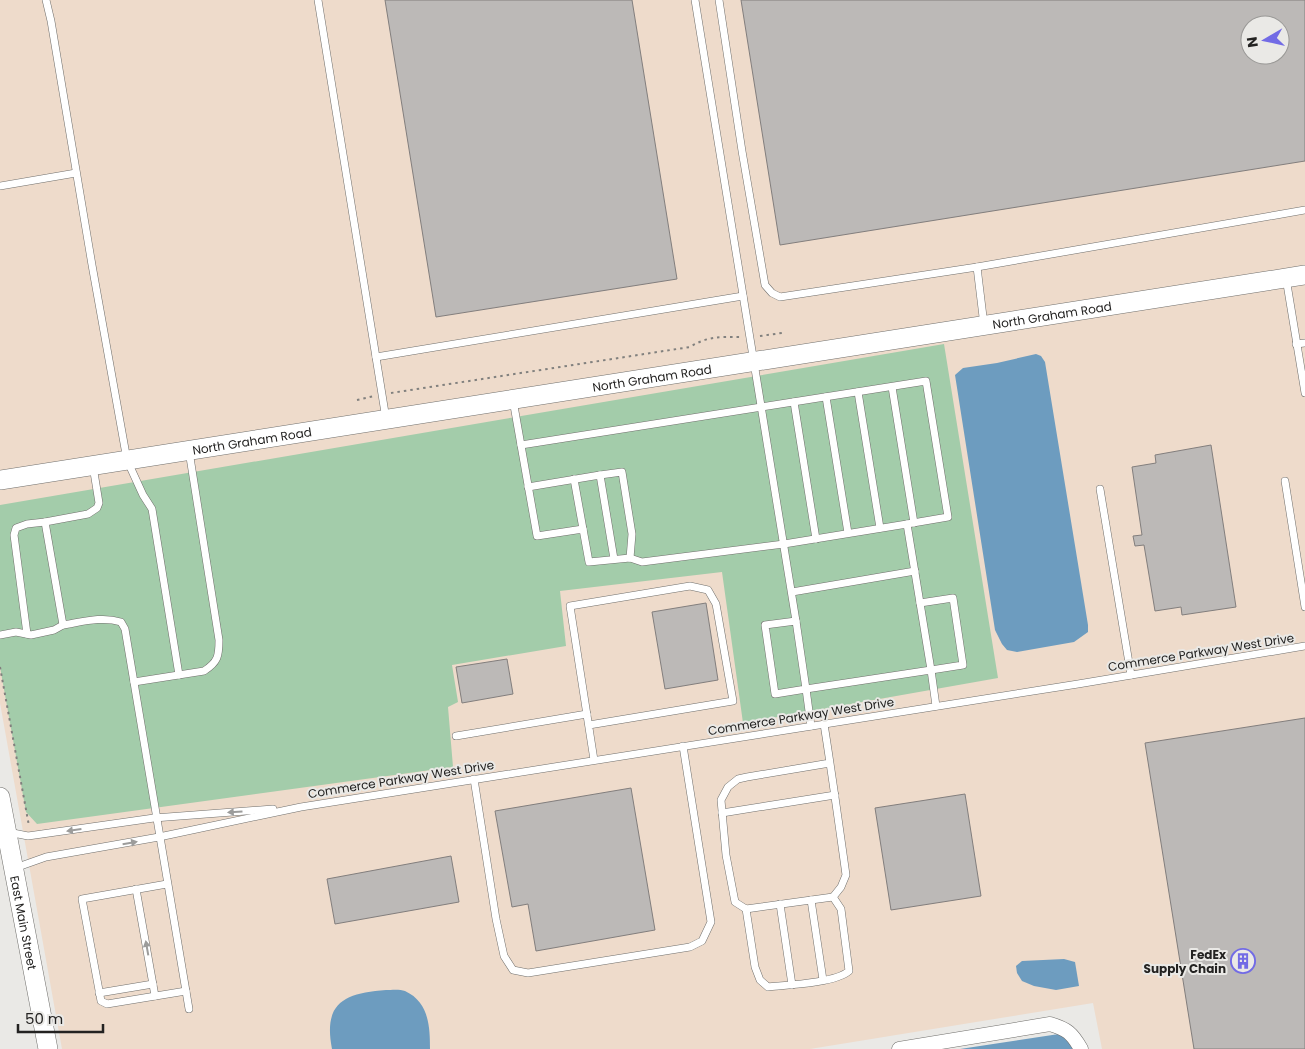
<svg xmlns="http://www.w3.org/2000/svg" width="1305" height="1049" font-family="Poppins,sans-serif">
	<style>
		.industrial { fill: #eedbcb; fill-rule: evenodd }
		.green { fill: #a3ccaa }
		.water { fill: #6d9cbf }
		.building { fill: #bcb9b7; stroke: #827e7d; fill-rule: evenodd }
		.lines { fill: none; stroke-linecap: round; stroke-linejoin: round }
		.lane-casing { stroke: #706f6c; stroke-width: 8 }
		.street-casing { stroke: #706f6c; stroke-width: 15 }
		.secondary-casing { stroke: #706f6c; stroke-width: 20 }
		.path { stroke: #81807e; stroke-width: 2; stroke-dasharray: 2.5 4; stroke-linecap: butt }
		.lane { stroke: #fff; stroke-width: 7 }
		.street { stroke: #fff; stroke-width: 14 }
		.secondary { stroke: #fff; stroke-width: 19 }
		.oneway { fill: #9c9c9b }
		.labels { text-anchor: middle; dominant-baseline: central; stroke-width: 4; stroke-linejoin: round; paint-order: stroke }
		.street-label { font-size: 12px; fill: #232221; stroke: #eae9e6 }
		.poi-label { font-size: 12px; font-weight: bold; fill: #232221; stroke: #eae9e6; text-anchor: end }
	</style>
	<rect width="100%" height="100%" fill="#eae9e6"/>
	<!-- industrial -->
	<path class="industrial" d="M 0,0 L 1305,0 L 1305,1049 L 1102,1049 L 1093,1003 L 810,1049 L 62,1049 L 0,703 ZM 1250,25 L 1280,25 L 1280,55 L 1250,55 Z"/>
	<!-- green -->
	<path class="green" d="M 944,344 L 998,678 L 743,723 L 722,572 L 560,591 L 566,646 L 452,665 L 458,702 L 448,707 L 453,767 L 37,824 L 26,812 L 0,667 L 0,505 Z"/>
	<!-- water -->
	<g class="water">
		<path d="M 1036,354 L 1041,356 L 1045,362 L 1088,625 L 1088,632 L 1074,642 L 1017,652 L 1007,650 L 1002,644 L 995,630 L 955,375 L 963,368 L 997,363 Z"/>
		<path d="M 1064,959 L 1075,962 L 1079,986 L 1056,990 L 1034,986 L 1022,981 L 1017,973 L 1016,966 L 1022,961 Z"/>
		<path d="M 386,990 C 391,990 400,989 405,991 C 429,1002 430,1027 430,1049 L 332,1049 C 323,1003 344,993 386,990 Z"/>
		<path d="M 1059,1034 L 1068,1038 L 1074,1049 L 960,1049 Z"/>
	</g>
	<!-- building -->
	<g class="building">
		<path d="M 385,0 L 632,0 L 677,279 L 436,317 Z"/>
		<path d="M 741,0 L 1305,0 L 1305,161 L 780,245 ZM 1250,25 L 1280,25 L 1280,55 L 1250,55 Z"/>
		<path d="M 1211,445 L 1236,607 L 1182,615 L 1181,607 L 1155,611 L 1144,545 L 1135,546 L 1133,536 L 1142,535 L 1132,467 L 1156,463 L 1155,455 Z"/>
		<path d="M 706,603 L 718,680 L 665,689 L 652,612 Z"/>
		<path d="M 507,659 L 513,694 L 462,703 L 456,667 Z"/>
		<path d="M 1305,718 L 1305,1049 L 1194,1049 L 1145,743 Z"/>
		<path d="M 631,788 L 655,930 L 536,951 L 528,904 L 512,907 L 495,811 Z"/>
		<path d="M 965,794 L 981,896 L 891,910 L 875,808 Z"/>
		<path d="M 451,856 L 459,902 L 335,924 L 327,879 Z"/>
	</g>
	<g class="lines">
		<defs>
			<g id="lane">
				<path d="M 46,0 L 51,21 L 92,265 L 127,460 L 143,495 L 152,509 L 179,675"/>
				<path d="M 318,0 L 386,419"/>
				<path d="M 695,0 L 796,621"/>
				<path d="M 719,0 L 742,151 L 765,285 L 772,293 L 780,297 L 977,267 L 984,325"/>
				<path d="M 0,186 L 76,173"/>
				<path d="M 977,267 L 1305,210"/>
				<path d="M 1286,278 L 1305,393"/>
				<path d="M 1296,344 L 1305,343"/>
				<path d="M 376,357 L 743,296"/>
				<path d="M 892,387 L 914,523"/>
				<path d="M 858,392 L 880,528"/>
				<path d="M 826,397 L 848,533"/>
				<path d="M 513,400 L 537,536 L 583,529 L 589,562 L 630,558 L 642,562 L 784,544 L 907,524 L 920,603"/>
				<path d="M 794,402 L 816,539"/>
				<path d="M 521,445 L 926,381 L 948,517 L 907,524"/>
				<path d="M 93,466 L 99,503 L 97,508 L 88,514 L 45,522 L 63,625 C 82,622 102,616 121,622 L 125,629 L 189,1009"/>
				<path d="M 600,475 L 622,472 L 632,534 L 630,558"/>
				<path d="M 574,479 L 583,529"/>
				<path d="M 1285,481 L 1305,607"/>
				<path d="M 528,487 L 600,475 L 614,559"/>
				<path d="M 1100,489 L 1131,675"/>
				<path d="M 792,592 L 915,571"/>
				<path d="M 953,598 L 963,665 L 931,670 L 920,603 Z"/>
				<path d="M 796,621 L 806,689 L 775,694 L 765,625 Z"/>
				<path d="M 27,634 L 14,535 L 16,528 L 27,524 L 45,522"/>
				<path d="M 0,635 L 16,632 L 31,635 L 54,630 L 63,625"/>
				<path d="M 134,682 L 204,671 C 218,662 219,656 219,640 L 189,451"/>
				<path d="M 824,724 C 832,774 839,825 846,875 L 841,887 L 833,897 L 746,909 L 735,902 L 726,855 L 721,800 L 728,787 L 738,779 L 747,777 L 830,763"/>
				<path d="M 589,725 L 733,701 L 716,604 L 708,590 L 690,586 L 570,606 L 594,760"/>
				<path d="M 811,726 L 806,689 L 931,670 L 936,706"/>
				<path d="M 456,736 L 587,714"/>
				<path d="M 474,779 L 496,919 L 504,956 L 513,970 L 528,973 L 690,947 L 702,941 L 711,922 L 683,746"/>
				<path d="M 722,813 L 835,795"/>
				<path d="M 8,832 L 28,836 L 154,818 L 273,809"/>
				<path d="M 15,868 L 46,857 L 159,837 L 301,807 L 1078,684 L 1305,646"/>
				<path d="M 167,884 L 82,899 L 101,1001 L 107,1004 L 186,991"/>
				<path d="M 136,889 L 155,996"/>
				<path d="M 811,900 L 823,980"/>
				<path d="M 780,904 L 792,985"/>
				<path d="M 746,909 L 755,967 L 760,980 L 768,987 C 788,985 835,983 849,971 L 841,909 L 833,897"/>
				<path d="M 99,993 L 153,984"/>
			</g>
			<path id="street" d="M 899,1049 L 1050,1024 C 1067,1029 1072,1033 1081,1049"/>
			<g id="secondary">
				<path id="s1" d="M 0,480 L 1305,275"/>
				<path id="s2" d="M 0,797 L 48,1049"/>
			</g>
		</defs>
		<!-- lane casing -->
		<use href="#lane" class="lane-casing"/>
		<!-- street casing -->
		<use href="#street" class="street-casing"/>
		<!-- secondary casing -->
		<use href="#secondary" class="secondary-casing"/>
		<!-- path -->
		<g class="path">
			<path d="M 760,336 L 782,333"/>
			<path d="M 391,393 L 690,347 C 708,336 719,337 740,337"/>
			<path d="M 357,400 L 374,396"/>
			<path d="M 0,667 L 29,826"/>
		</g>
		<!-- lane -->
		<use href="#lane" class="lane"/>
		<!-- street -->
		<use href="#street" class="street"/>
		<!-- secondary -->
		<use href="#secondary" class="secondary"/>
	</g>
	<!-- one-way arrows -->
	<defs><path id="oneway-solid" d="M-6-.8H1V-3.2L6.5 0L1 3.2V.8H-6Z" transform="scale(1.25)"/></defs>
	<g class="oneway">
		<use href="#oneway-solid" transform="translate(235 812) rotate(176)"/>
		<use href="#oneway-solid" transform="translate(74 830) rotate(172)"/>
		<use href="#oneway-solid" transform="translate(130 843) rotate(-10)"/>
		<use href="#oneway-solid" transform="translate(147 948) rotate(-100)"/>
	</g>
	<!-- icons -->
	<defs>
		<symbol id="building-ring" viewBox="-11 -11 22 22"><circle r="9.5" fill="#eae9e6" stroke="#726be5" stroke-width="1.5"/><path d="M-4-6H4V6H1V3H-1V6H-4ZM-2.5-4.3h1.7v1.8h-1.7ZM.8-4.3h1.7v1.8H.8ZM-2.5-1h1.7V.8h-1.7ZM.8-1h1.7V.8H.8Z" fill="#726be5"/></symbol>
	</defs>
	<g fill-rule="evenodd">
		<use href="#building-ring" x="1229" y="947" width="28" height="28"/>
	</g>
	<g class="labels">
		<!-- street labels -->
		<g class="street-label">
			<text stroke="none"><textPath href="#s1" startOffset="1065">North Graham Road</textPath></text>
			<text stroke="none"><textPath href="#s1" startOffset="660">North Graham Road</textPath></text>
			<text stroke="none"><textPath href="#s1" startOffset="255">North Graham Road</textPath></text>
			<text transform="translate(1201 652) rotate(-9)">Commerce Parkway West Drive</text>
			<text transform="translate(801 716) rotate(-9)">Commerce Parkway West Drive</text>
			<text transform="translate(401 779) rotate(-9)">Commerce Parkway West Drive</text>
			<text stroke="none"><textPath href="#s2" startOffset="128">East Main Street</textPath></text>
		</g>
		<!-- poi labels -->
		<g class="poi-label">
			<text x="1226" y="954">FedEx<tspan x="1226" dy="14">Supply Chain</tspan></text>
		</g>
	</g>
	<!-- north arrow -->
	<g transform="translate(1265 40) rotate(261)"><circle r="24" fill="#eae9e6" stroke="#9a9997"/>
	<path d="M0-4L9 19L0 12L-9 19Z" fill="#726be5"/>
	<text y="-8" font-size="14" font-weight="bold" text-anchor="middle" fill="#232221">N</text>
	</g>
	<!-- scale -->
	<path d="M18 1024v8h85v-8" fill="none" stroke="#232221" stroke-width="2.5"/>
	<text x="25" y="1024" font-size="15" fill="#232221" stroke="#eae9e6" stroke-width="4" paint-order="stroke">50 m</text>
</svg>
